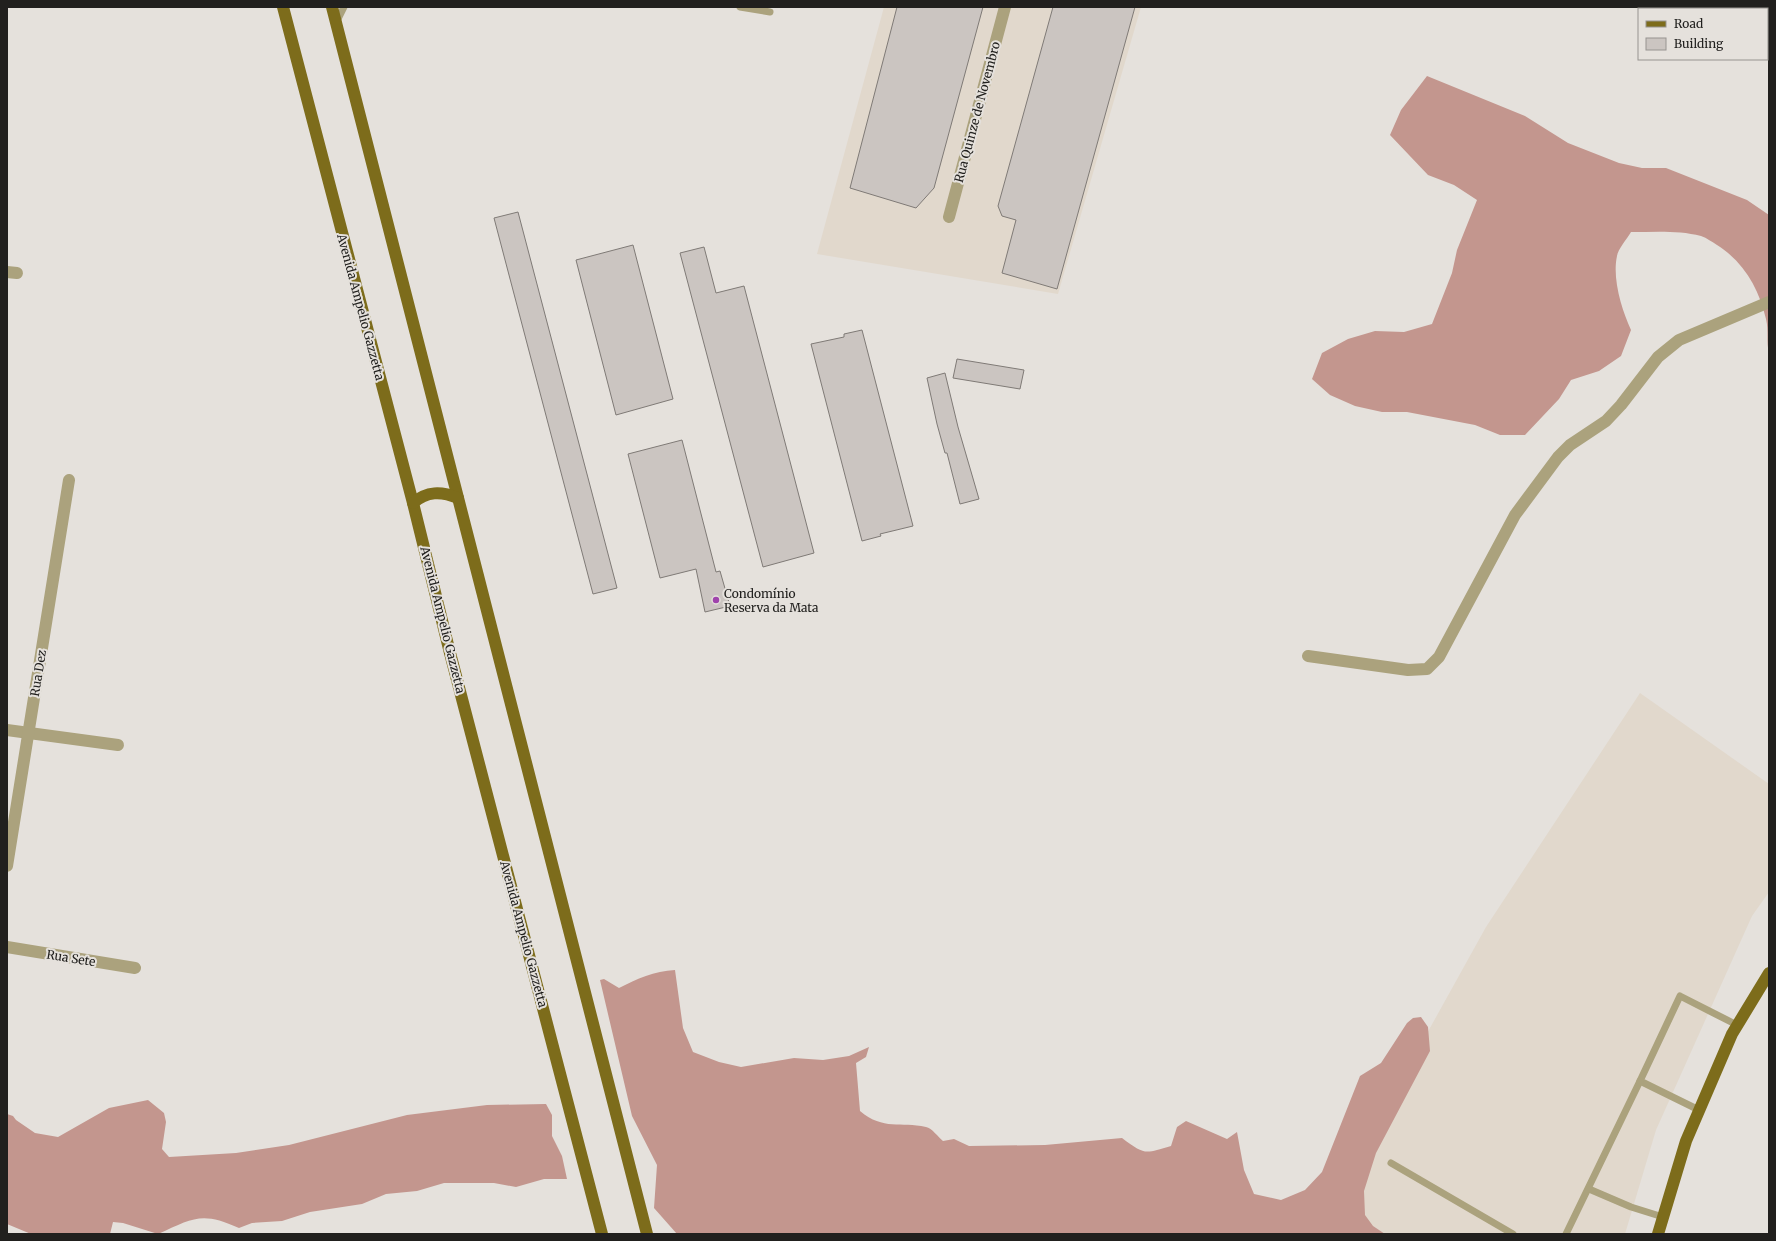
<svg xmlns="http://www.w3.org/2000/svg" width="1776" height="1241" font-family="Merriweather,serif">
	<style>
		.built { fill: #e1d8cc }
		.forest { fill: #c3968e }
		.building { fill: #cbc5c1; stroke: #7f7a76 }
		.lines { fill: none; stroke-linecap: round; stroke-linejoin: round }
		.lane { stroke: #aba27d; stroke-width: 7 }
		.street { stroke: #aba27d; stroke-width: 12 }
		.primary { stroke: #7d6c1b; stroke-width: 12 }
		.poi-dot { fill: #9f43ac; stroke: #e5e1dc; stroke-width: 1.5 }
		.labels { text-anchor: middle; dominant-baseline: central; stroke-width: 4; stroke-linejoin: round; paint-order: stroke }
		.street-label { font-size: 12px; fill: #21201e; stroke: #e5e1dc }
		.poi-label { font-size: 12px; fill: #21201e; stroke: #e5e1dc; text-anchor: start }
	</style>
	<rect width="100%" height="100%" fill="#e5e1dc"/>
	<!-- built -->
	<g class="built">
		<path d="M 884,7 L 1141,7 L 1058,294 L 817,254 Z"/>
		<path d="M 1640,693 L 1769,784 L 1769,892 L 1752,916 L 1656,1130 L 1625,1234 L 1349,1234 L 1331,1228 L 1415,1055 L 1486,927 Z"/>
	</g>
	<!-- forest -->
	<g class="forest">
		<path d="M 1427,76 L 1525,116 L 1568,143 L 1619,163 L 1642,168 L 1666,168 L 1747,200 L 1769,215 L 1769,353 C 1766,342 1769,331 1766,319 C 1759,289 1744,262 1717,245 C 1712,242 1707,238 1701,236 C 1679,230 1654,232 1631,232 C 1627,239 1618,249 1617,256 C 1612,279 1622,310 1631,330 L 1621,356 L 1599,371 L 1571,380 L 1559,399 L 1525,435 L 1500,435 L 1475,425 L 1407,412 L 1382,412 L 1355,406 L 1330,395 L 1312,379 L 1322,353 L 1348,339 L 1375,331 L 1404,332 L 1432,324 L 1452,273 L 1457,250 L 1477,200 L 1454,185 L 1428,175 L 1390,135 L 1401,110 Z"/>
		<path d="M 675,970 L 683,1028 L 693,1052 L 719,1062 L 741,1067 L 794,1058 L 823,1060 L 849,1056 L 869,1047 L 866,1057 L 856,1063 L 860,1111 C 884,1131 900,1121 926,1127 C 932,1128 938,1137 943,1141 L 954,1139 L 969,1146 L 1045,1145 L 1122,1138 C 1145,1155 1144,1154 1171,1146 L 1177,1127 L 1186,1121 L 1227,1139 L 1237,1132 L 1244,1170 L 1254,1194 L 1281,1200 L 1305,1190 L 1322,1172 L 1360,1076 L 1381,1063 L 1407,1023 L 1413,1018 L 1421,1017 L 1428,1027 L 1430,1051 L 1376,1153 L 1364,1191 L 1365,1215 L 1373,1226 L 1385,1234 L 677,1234 L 654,1208 L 657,1165 L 632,1116 L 600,980 L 604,979 L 619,988 C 637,979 654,971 675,970 Z"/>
		<path d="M 148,1100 L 164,1113 L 166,1122 L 162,1149 L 169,1157 L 236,1153 L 289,1145 L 407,1115 L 487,1105 L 546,1104 L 552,1115 L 552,1136 L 562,1156 L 567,1179 L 544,1179 L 516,1187 L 494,1183 L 444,1183 L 417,1191 L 386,1194 L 362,1204 L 310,1212 L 282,1221 L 252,1223 L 239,1228 C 202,1211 193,1218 158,1234 L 123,1223 L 113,1222 L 110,1234 L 31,1234 L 7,1224 L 7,1114 L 13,1116 L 16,1120 L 35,1133 L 58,1137 L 109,1108 Z"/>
	</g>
	<!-- building -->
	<g class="building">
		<path d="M 897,7 L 983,7 L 934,188 L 916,208 L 850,188 Z"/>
		<path d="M 1053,7 L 1135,7 L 1057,289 L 1002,273 L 1016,220 L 1002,216 L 998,206 Z"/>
		<path d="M 518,212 L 617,588 L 593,594 L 494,218 Z"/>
		<path d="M 633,245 L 673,399 L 616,415 L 576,260 Z"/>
		<path d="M 704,247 L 716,293 L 744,286 L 814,553 L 763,567 L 680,253 Z"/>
		<path d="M 862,330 L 913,526 L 880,534 L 881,536 L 862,541 L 811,344 L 844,337 L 844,334 Z"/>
		<path d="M 957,359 L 1024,370 L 1020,389 L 953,378 Z"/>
		<path d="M 945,373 L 958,427 L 979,499 L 960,504 L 947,453 L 945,453 L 937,424 L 927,378 Z"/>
		<path d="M 682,440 L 716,572 L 720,571 L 730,606 L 705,612 L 696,569 L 660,578 L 628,454 Z"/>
	</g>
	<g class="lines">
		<!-- lane -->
		<g class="lane">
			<path d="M 740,7 L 770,12"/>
			<path d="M 336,23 L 344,7"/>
			<path d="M 1699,1110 L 1640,1081 L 1680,996 L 1737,1025"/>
			<path d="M 1391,1163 L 1513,1234"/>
			<path d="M 1589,1189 L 1631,1207 L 1663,1217"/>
			<path d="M 1566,1234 L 1640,1081"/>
		</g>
		<!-- street -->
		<g class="street">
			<path d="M 949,217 L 1005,7"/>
			<path d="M 7,272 L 17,273"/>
			<path d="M 1308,656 L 1408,670 L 1427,669 L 1439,657 L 1515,515 L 1558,457 L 1570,445 L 1606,421 L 1621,405 L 1658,357 L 1679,340 L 1769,302"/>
			<path d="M 7,730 L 118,745"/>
			<path d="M 7,866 L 69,480"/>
			<path d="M 7,947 L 135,968"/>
		</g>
		<!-- primary -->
		<g class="primary">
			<path d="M 283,7 L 413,503 L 450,653 L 602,1234"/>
			<path d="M 332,7 L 647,1234"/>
			<path d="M 413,503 C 427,491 441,491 458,498"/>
			<path d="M 1658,1234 L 1686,1141 L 1732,1034 L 1769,973"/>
		</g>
	</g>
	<!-- markers -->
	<circle class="poi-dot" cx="716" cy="600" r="4"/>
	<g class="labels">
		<!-- street labels -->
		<g class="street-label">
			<text transform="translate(977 112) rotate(-75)">Rua Quinze de Novembro</text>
			<text transform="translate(361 307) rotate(75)">Avenida Ampelio Gazzetta</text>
			<text transform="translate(443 620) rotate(76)">Avenida Ampelio Gazzetta</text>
			<text transform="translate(38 673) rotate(-81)">Rua Dez</text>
			<text transform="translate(524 934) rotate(75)">Avenida Ampelio Gazzetta</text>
			<text transform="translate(71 958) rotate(9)">Rua Sete</text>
		</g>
		<!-- poi labels -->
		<g class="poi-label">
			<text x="724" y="593">Condomínio<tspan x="724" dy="14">Reserva da Mata</tspan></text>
		</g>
	</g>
	<!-- border -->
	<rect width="1776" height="1241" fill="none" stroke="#21201e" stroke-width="16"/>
	<!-- legend -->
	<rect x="1638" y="8" width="130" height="52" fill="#e5e1dc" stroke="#979490"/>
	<rect x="1646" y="21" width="20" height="6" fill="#7d6c1b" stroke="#979490"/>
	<text x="1674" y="28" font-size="12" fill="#21201e">Road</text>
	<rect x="1646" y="38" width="20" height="12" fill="#cbc5c1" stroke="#979490"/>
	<text x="1674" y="48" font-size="12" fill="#21201e">Building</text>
</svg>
